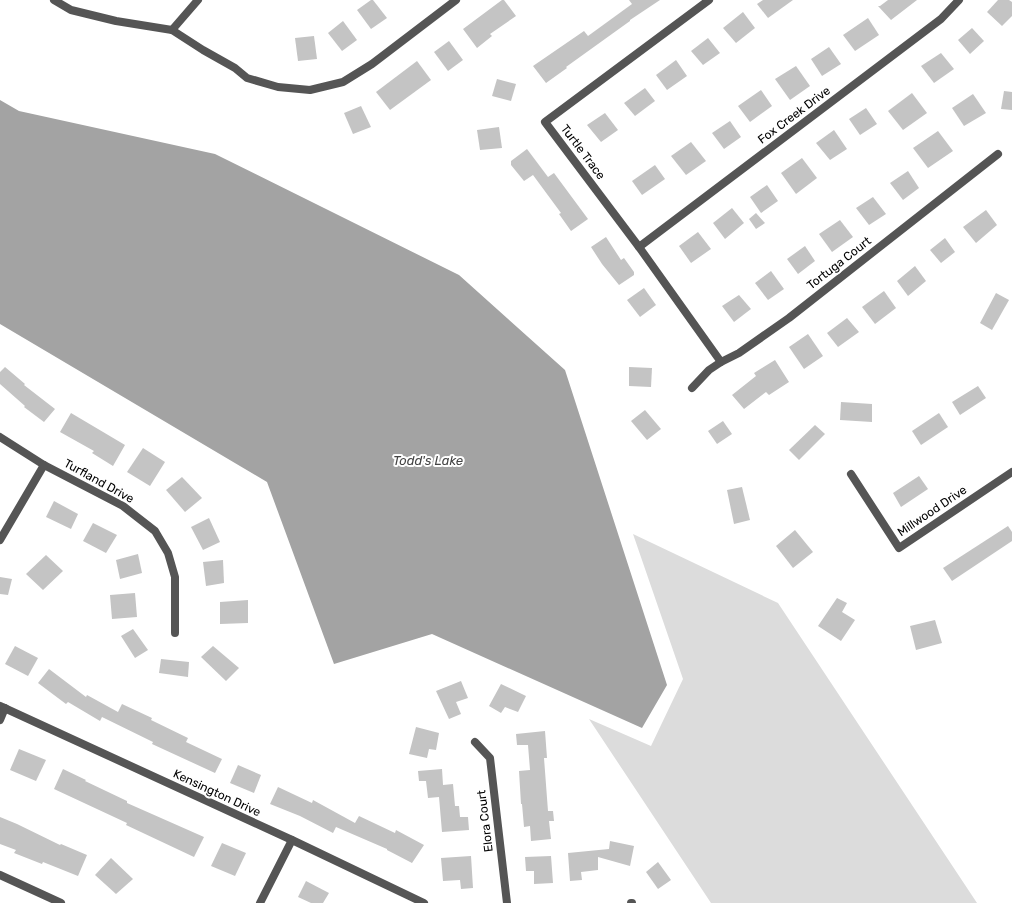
<svg xmlns="http://www.w3.org/2000/svg" width="1012" height="903" font-family="Rubik,sans-serif">
	<style>
		.green { fill: #dcdcdc }
		.water { fill: #a3a3a3 }
		.building { fill: #c4c4c4 }
		.lines { fill: none; stroke-linecap: round; stroke-linejoin: round }
		.street { stroke: #555; stroke-width: 8 }
		.labels { text-anchor: middle; dominant-baseline: central; stroke-width: 4; stroke-linejoin: round; paint-order: stroke }
		.street-label { font-size: 12px; fill: #000; stroke: #fff }
		.water-label { font-size: 13px; font-style: italic; fill: #444; stroke: #fff }
	</style>
	<rect width="100%" height="100%" fill="#fff"/>
	<!-- green -->
	<path class="green" d="M 633,534 L 778,603 L 977,903 L 711,903 L 589,719 L 651,746 L 683,679 Z"/>
	<!-- water -->
	<path class="water" d="M 0,100 L 19,111 L 215,154 L 459,275 L 565,370 L 667,685 L 642,728 L 432,634 L 334,664 L 267,482 L 0,324 Z"/>
	<!-- building -->
	<g class="building">
		<path d="M 371,0 L 373,0 L 387,18 L 371,29 L 357,10 Z"/>
		<path d="M 502,0 L 504,0 L 516,16 L 490,34 L 492,36 L 477,48 L 463,29 Z"/>
		<path d="M 629,0 L 660,0 L 630,20 L 630,21 L 566,67 L 567,68 L 546,83 L 533,66 L 584,31 L 588,36 L 632,4 Z"/>
		<path d="M 763,0 L 793,0 L 768,18 L 757,4 Z"/>
		<path d="M 888,0 L 917,0 L 891,20 L 878,6 L 880,6 Z"/>
		<path d="M 998,0 L 1009,0 L 1012,2 L 1012,16 L 1002,26 L 987,12 Z"/>
		<path d="M 743,12 L 755,28 L 736,43 L 723,28 Z"/>
		<path d="M 868,18 L 879,35 L 855,51 L 843,35 Z"/>
		<path d="M 343,21 L 357,40 L 342,51 L 328,33 Z"/>
		<path d="M 972,28 L 984,41 L 970,54 L 958,40 Z"/>
		<path d="M 314,36 L 317,59 L 298,61 L 295,38 Z"/>
		<path d="M 708,38 L 720,53 L 703,65 L 691,51 Z"/>
		<path d="M 449,41 L 463,60 L 448,71 L 434,52 Z"/>
		<path d="M 829,47 L 841,64 L 822,76 L 811,59 Z"/>
		<path d="M 941,53 L 954,69 L 934,83 L 921,66 Z"/>
		<path d="M 676,60 L 687,76 L 667,90 L 656,75 Z"/>
		<path d="M 417,61 L 431,80 L 390,110 L 376,92 Z"/>
		<path d="M 796,66 L 810,86 L 790,100 L 775,79 Z"/>
		<path d="M 497,79 L 516,84 L 511,101 L 492,96 Z"/>
		<path d="M 645,88 L 655,101 L 635,116 L 624,103 Z"/>
		<path d="M 761,90 L 772,106 L 750,122 L 738,106 Z"/>
		<path d="M 1004,91 L 1012,92 L 1012,110 L 1001,109 Z"/>
		<path d="M 912,93 L 927,113 L 903,130 L 888,111 Z"/>
		<path d="M 973,94 L 986,113 L 964,126 L 952,108 Z"/>
		<path d="M 361,106 L 371,127 L 353,134 L 344,113 Z"/>
		<path d="M 866,108 L 877,124 L 860,135 L 849,119 Z"/>
		<path d="M 605,113 L 618,130 L 601,142 L 587,125 Z"/>
		<path d="M 730,121 L 741,137 L 724,149 L 712,133 Z"/>
		<path d="M 499,127 L 502,148 L 480,150 L 477,130 Z"/>
		<path d="M 834,130 L 847,149 L 830,160 L 816,143 Z"/>
		<path d="M 938,131 L 953,151 L 928,168 L 913,148 Z"/>
		<path d="M 691,142 L 706,161 L 686,175 L 671,156 Z"/>
		<path d="M 527,149 L 548,177 L 554,173 L 588,219 L 571,231 L 559,214 L 561,213 L 533,175 L 524,181 L 511,165 L 511,161 Z"/>
		<path d="M 802,158 L 817,178 L 796,194 L 781,173 Z"/>
		<path d="M 655,165 L 665,179 L 642,195 L 632,181 Z"/>
		<path d="M 908,171 L 919,188 L 903,200 L 890,183 Z"/>
		<path d="M 767,185 L 778,201 L 761,213 L 750,197 Z"/>
		<path d="M 873,197 L 886,214 L 869,225 L 856,208 Z"/>
		<path d="M 732,208 L 744,223 L 725,239 L 713,223 Z"/>
		<path d="M 986,210 L 997,225 L 976,243 L 963,227 Z"/>
		<path d="M 756,213 L 765,223 L 756,229 L 749,219 Z"/>
		<path d="M 840,220 L 853,237 L 832,252 L 819,234 Z"/>
		<path d="M 698,232 L 711,249 L 691,263 L 679,246 Z"/>
		<path d="M 606,237 L 621,260 L 624,258 L 634,272 L 634,275 L 619,285 L 602,264 L 591,247 Z"/>
		<path d="M 945,238 L 955,252 L 941,263 L 930,250 Z"/>
		<path d="M 805,246 L 815,261 L 798,274 L 787,259 Z"/>
		<path d="M 915,266 L 926,281 L 908,296 L 897,281 Z"/>
		<path d="M 771,271 L 784,289 L 768,300 L 755,283 Z"/>
		<path d="M 644,288 L 656,305 L 640,317 L 627,300 Z"/>
		<path d="M 884,291 L 896,308 L 875,324 L 862,307 Z"/>
		<path d="M 996,293 L 1009,300 L 992,330 L 980,323 Z"/>
		<path d="M 739,295 L 751,309 L 734,322 L 722,306 Z"/>
		<path d="M 847,318 L 859,332 L 838,347 L 827,333 Z"/>
		<path d="M 808,334 L 823,356 L 804,369 L 789,347 Z"/>
		<path d="M 775,360 L 789,382 L 769,395 L 766,392 L 744,409 L 732,395 L 756,376 L 754,373 Z"/>
		<path d="M 5,367 L 25,384 L 24,385 L 55,409 L 44,422 L 24,407 L 25,406 L 0,384 L 0,372 Z"/>
		<path d="M 629,367 L 652,368 L 651,387 L 629,386 Z"/>
		<path d="M 978,386 L 986,398 L 960,415 L 952,402 Z"/>
		<path d="M 841,402 L 872,404 L 872,422 L 840,420 Z"/>
		<path d="M 645,410 L 661,429 L 647,440 L 631,421 Z"/>
		<path d="M 71,413 L 125,445 L 113,466 L 92,453 L 94,451 L 60,432 Z"/>
		<path d="M 939,413 L 948,427 L 921,445 L 912,431 Z"/>
		<path d="M 723,421 L 732,434 L 717,444 L 708,431 Z"/>
		<path d="M 815,425 L 825,434 L 799,460 L 789,450 Z"/>
		<path d="M 143,448 L 165,462 L 150,486 L 127,472 Z"/>
		<path d="M 919,476 L 928,489 L 901,507 L 893,493 Z"/>
		<path d="M 182,477 L 202,498 L 185,512 L 166,490 Z"/>
		<path d="M 742,487 L 750,520 L 734,524 L 727,490 Z"/>
		<path d="M 54,501 L 78,514 L 71,529 L 46,517 Z"/>
		<path d="M 209,518 L 220,542 L 203,550 L 191,527 Z"/>
		<path d="M 93,523 L 117,535 L 106,553 L 83,541 Z"/>
		<path d="M 1008,526 L 1012,532 L 1012,541 L 952,581 L 943,568 Z"/>
		<path d="M 795,530 L 813,552 L 793,568 L 776,546 Z"/>
		<path d="M 138,554 L 142,573 L 120,579 L 116,560 Z"/>
		<path d="M 46,555 L 63,571 L 43,590 L 26,574 Z"/>
		<path d="M 223,560 L 224,583 L 206,586 L 203,562 Z"/>
		<path d="M 0,577 L 12,579 L 8,595 L 0,594 Z"/>
		<path d="M 135,593 L 137,617 L 112,619 L 110,595 Z"/>
		<path d="M 837,598 L 847,603 L 842,612 L 855,620 L 841,641 L 818,626 Z"/>
		<path d="M 248,600 L 248,623 L 220,624 L 220,602 Z"/>
		<path d="M 935,620 L 942,643 L 916,650 L 910,626 Z"/>
		<path d="M 133,629 L 148,650 L 135,658 L 121,636 Z"/>
		<path d="M 15,646 L 38,658 L 28,676 L 5,664 Z"/>
		<path d="M 213,646 L 239,668 L 226,681 L 201,657 Z"/>
		<path d="M 161,659 L 189,662 L 188,677 L 159,673 Z"/>
		<path d="M 49,669 L 86,697 L 87,695 L 118,712 L 122,704 L 152,718 L 151,720 L 188,738 L 186,742 L 222,759 L 215,773 L 152,744 L 153,742 L 102,717 L 100,721 L 68,702 L 66,704 L 38,683 Z"/>
		<path d="M 461,681 L 468,698 L 456,702 L 461,714 L 449,719 L 436,691 Z"/>
		<path d="M 501,684 L 526,696 L 518,712 L 505,707 L 501,713 L 489,706 Z"/>
		<path d="M 416,727 L 439,733 L 436,750 L 429,749 L 427,758 L 409,754 Z"/>
		<path d="M 545,731 L 547,758 L 544,758 L 548,811 L 553,811 L 554,821 L 549,821 L 551,839 L 531,841 L 530,826 L 524,827 L 522,804 L 521,804 L 519,771 L 530,770 L 528,745 L 517,745 L 516,734 Z"/>
		<path d="M 19,749 L 46,760 L 36,781 L 10,770 Z"/>
		<path d="M 238,765 L 261,775 L 254,793 L 230,783 Z"/>
		<path d="M 63,769 L 86,780 L 85,781 L 127,801 L 127,803 L 204,837 L 194,857 L 126,825 L 127,823 L 54,789 Z"/>
		<path d="M 442,769 L 443,785 L 453,784 L 455,806 L 459,806 L 460,817 L 468,817 L 469,830 L 442,832 L 439,797 L 428,798 L 426,781 L 419,781 L 418,771 Z"/>
		<path d="M 278,787 L 312,803 L 313,800 L 355,823 L 359,816 L 395,833 L 396,830 L 424,845 L 412,863 L 387,850 L 387,849 L 336,827 L 333,833 L 300,816 L 270,804 Z"/>
		<path d="M 0,817 L 17,824 L 60,845 L 61,844 L 87,855 L 78,876 L 43,862 L 42,864 L 14,853 L 16,850 L 0,844 Z"/>
		<path d="M 610,841 L 634,846 L 630,866 L 598,857 L 598,870 L 581,872 L 582,880 L 570,881 L 568,853 L 609,849 Z"/>
		<path d="M 222,843 L 246,853 L 235,876 L 211,866 Z"/>
		<path d="M 471,856 L 473,888 L 461,889 L 460,880 L 443,881 L 441,858 Z"/>
		<path d="M 551,856 L 553,883 L 534,884 L 534,871 L 526,871 L 525,857 Z"/>
		<path d="M 111,858 L 133,879 L 116,894 L 95,875 Z"/>
		<path d="M 658,862 L 671,880 L 658,889 L 646,872 Z"/>
		<path d="M 306,881 L 329,893 L 323,903 L 311,903 L 298,897 Z"/>
	</g>
	<g class="lines">
		<!-- street -->
		<g class="street">
			<path d="M 54,0 L 71,10 L 116,21 L 172,30"/>
			<path d="M 198,0 L 172,30 L 203,50 L 235,68 L 247,78 L 278,87 L 310,90 L 343,82 L 372,64 L 456,0"/>
			<path d="M 709,0 L 545,122 L 639,247 L 721,362"/>
			<path d="M 639,247 L 941,19 L 959,0"/>
			<path d="M 692,388 L 709,370 L 721,362 L 739,353 L 789,318 L 998,154"/>
			<path d="M 0,437 L 44,465 L 123,506 L 155,531 L 168,553 L 175,577 L 175,633"/>
			<path d="M 851,474 L 899,548 L 1012,472"/>
			<path d="M 0,540 L 44,465"/>
			<path d="M 0,706 L 292,840 L 424,903"/>
			<path d="M 0,720 L 5,708"/>
			<path d="M 475,742 L 490,758 L 507,903"/>
			<path d="M 0,875 L 61,903"/>
			<path d="M 260,903 L 292,840"/>
			<path d="M 631,903 L 632,903"/>
		</g>
	</g>
	<g class="labels">
		<!-- street labels -->
		<g class="street-label">
			<text transform="translate(794 115) rotate(-37)">Fox Creek Drive</text>
			<text transform="translate(583 152) rotate(53)">Turtle Trace</text>
			<text transform="translate(839 263) rotate(-38)">Tortuga Court</text>
			<text transform="translate(99 481) rotate(29)">Turfland Drive</text>
			<text transform="translate(932 511) rotate(-34)">Millwood Drive</text>
			<text transform="translate(217 793) rotate(25)">Kensington Drive</text>
			<text transform="translate(485 821) rotate(-97)">Elora Court</text>
		</g>
		<!-- water labels -->
		<g class="water-label">
			<text x="428" y="460">Todd's Lake</text>
		</g>
	</g>
</svg>
